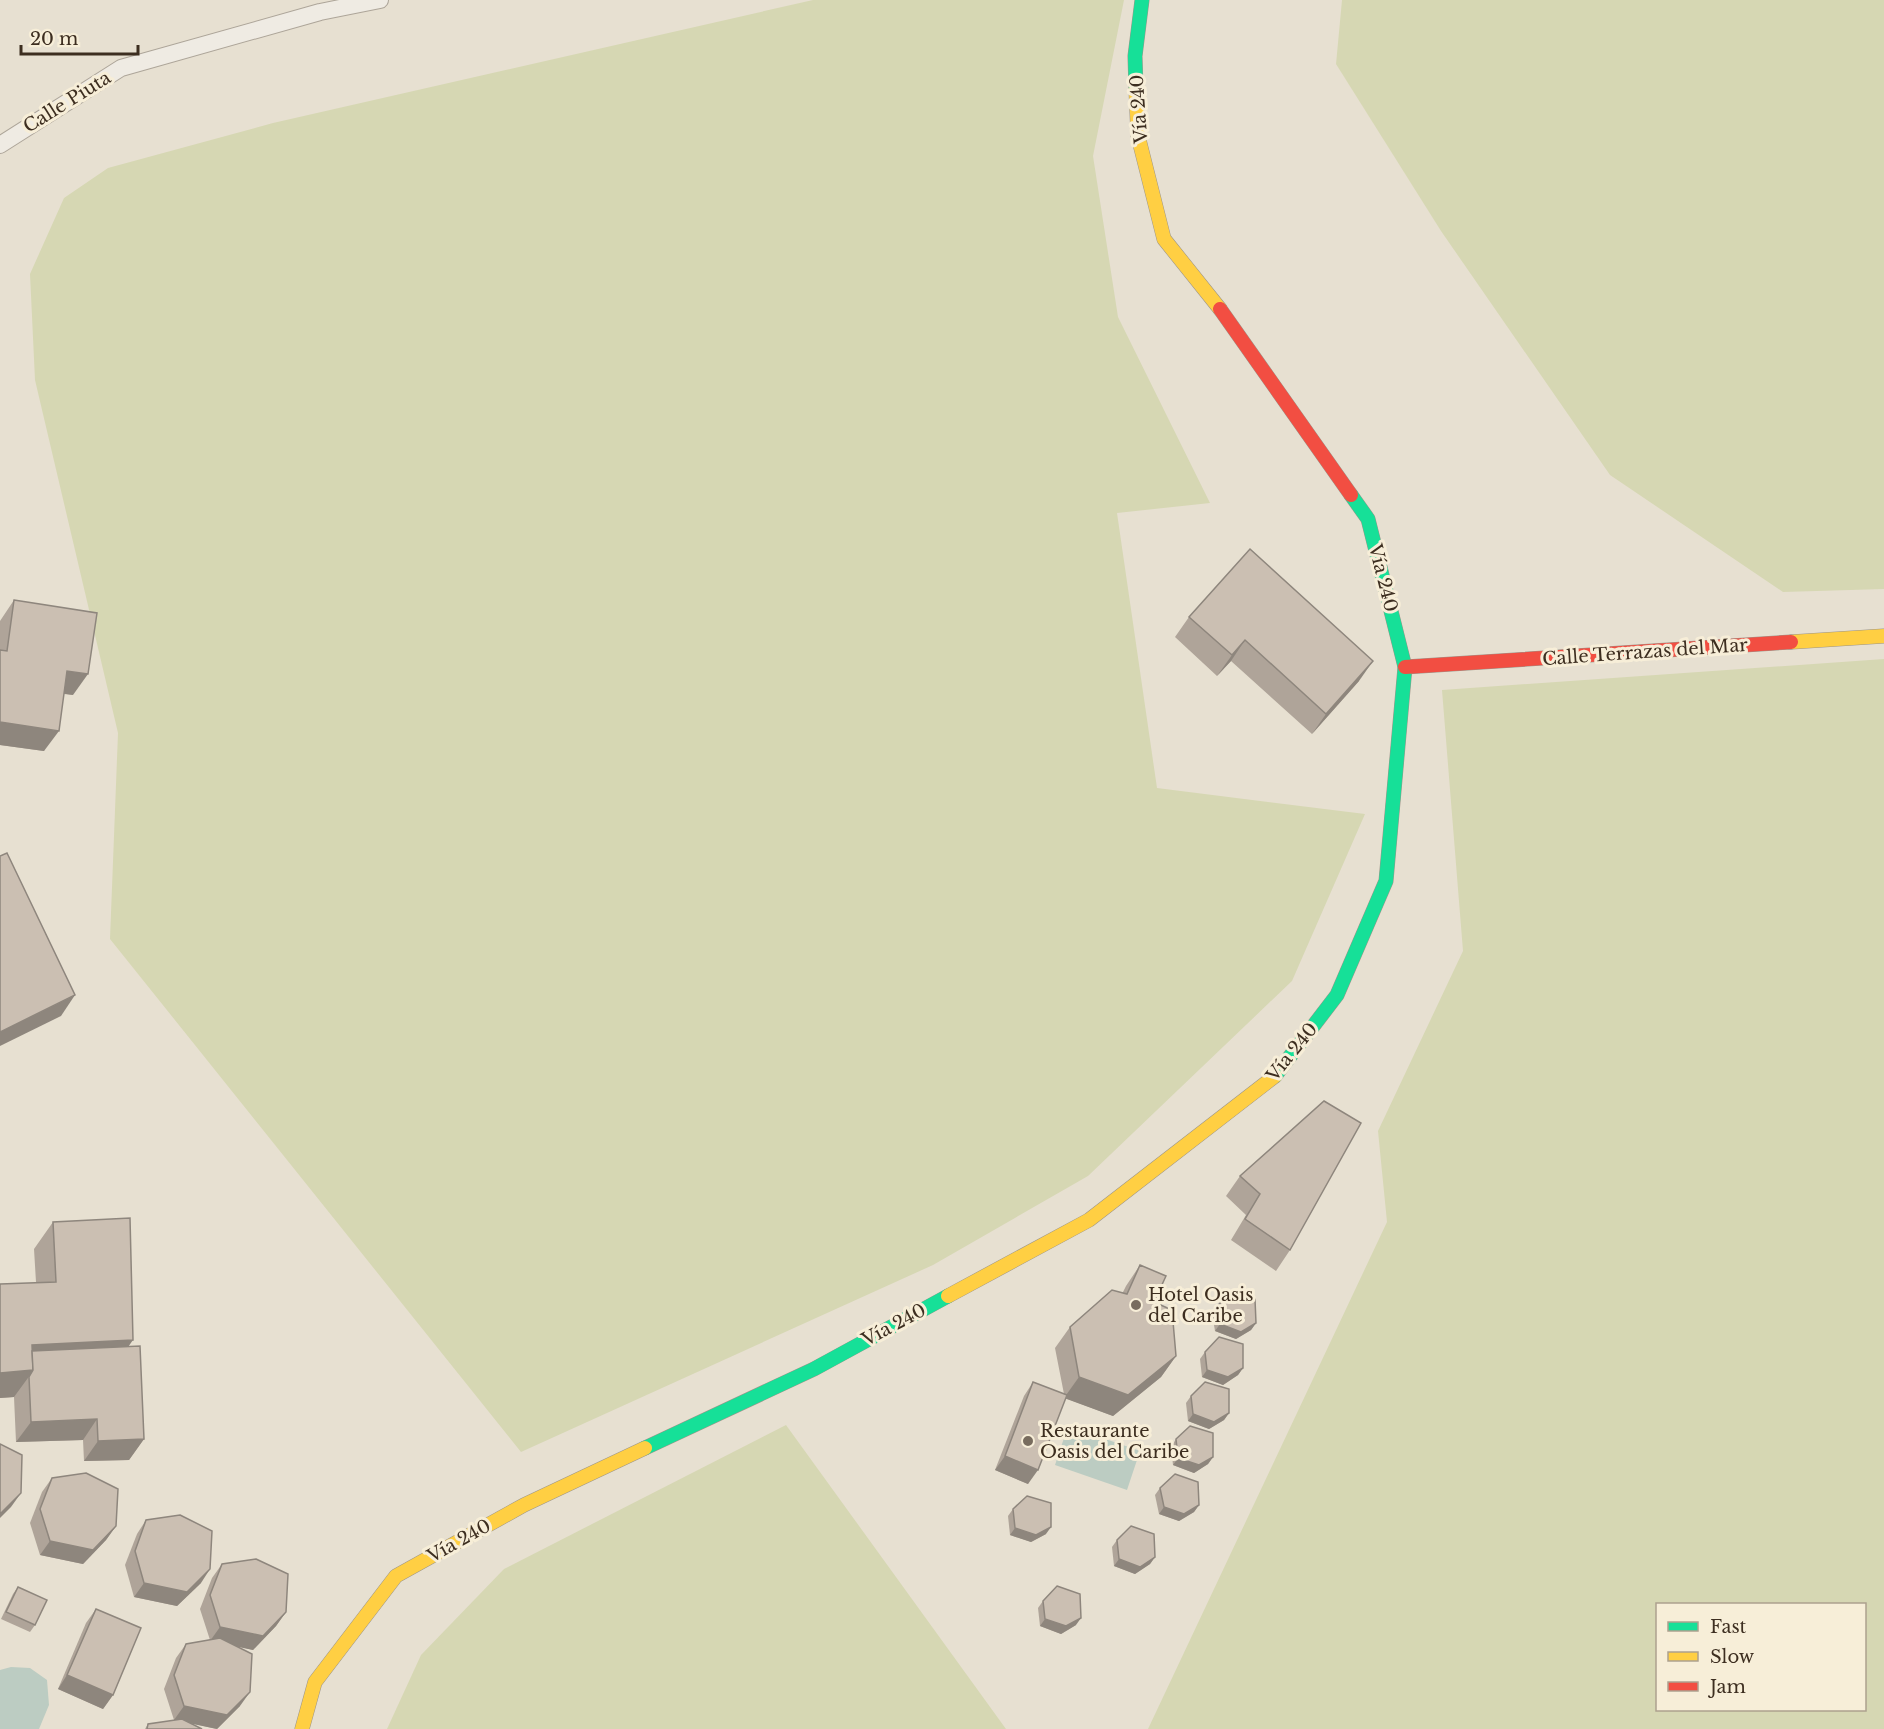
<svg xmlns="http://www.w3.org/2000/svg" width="1884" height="1729" font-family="'Libre Baskerville',serif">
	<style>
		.green { fill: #d6d7b3; fill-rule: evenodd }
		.water { fill: #bcccc2 }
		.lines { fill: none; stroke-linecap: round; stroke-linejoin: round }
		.lane-casing { stroke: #ada599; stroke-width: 18 }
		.fast-casing { stroke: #9c958a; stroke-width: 15 }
		.slow-casing { stroke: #9c958a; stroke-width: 15 }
		.jam-casing { stroke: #9c958a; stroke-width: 15 }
		.lane { stroke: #efebe3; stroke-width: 16 }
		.fast { stroke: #16e098; stroke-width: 14 }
		.slow { stroke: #ffcf43; stroke-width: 14 }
		.jam { stroke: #f24e42; stroke-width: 14 }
		.wall { fill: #afa499 }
		.shaded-wall { fill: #8e867d }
		.building { fill: #cbbfb2; stroke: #8e867d; stroke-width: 1.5 }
		.poi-dot { fill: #786c5e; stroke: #f7eed8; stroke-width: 2 }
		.labels { text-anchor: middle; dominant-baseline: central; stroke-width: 6; stroke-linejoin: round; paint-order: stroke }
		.street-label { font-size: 18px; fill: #3d2e20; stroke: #f7eed8 }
		.poi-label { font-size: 18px; fill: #3d2e20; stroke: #f7eed8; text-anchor: start }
	</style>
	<rect width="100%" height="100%" fill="#e7e0d1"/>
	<!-- green -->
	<g class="green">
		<path d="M 813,0 L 1124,0 L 1093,156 L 1118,317 L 1210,503 L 1117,513 L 1157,788 L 1365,814 L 1292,981 L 1088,1176 L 933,1265 L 521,1452 L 110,939 L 118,733 L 35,380 L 30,274 L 64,198 L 108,168 L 273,123 Z"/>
		<path d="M 1342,0 L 1884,0 L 1884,589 L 1783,592 L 1610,475 L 1441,231 L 1336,64 Z"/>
		<path d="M 1884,659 L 1884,1729 L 1148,1729 L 1387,1222 L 1378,1131 L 1463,951 L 1442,690 ZM 1658,1604 L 1864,1604 L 1864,1710 L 1658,1710 Z"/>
		<path d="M 786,1425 L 1006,1729 L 387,1729 L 421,1655 L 504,1569 Z"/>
	</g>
	<!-- water -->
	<g class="water">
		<path d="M 1068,1426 L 1140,1451 L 1127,1490 L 1055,1465 Z"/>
		<path d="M 11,1667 L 30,1668 L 47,1680 L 49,1705 L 39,1729 L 0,1729 L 0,1670 Z"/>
	</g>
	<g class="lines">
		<defs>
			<path id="lane" d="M 0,145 L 121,68 L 320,12 L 380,0"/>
			<g id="fast">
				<path d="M 1136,90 L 1135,56 L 1142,0"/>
				<path d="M 1275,1076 L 1337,995 L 1386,881 L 1405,667 L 1368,519 L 1351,495"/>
				<path d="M 645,1448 L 814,1369 L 948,1296"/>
			</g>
			<g id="slow">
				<path d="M 1136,90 L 1138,136 L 1164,239 L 1220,309"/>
				<path d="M 1791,642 L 1884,636"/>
				<path d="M 948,1296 L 1089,1220 L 1275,1076"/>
				<path d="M 302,1729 L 315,1682 L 396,1576 L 524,1505 L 645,1448"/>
			</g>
			<g id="jam">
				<path d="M 1220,309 L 1351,495"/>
				<path d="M 1405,667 L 1791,642"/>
			</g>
		</defs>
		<!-- lane casing -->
		<use href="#lane" class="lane-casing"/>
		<!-- fast casing -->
		<use href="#fast" class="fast-casing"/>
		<!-- slow casing -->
		<use href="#slow" class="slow-casing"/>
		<!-- jam casing -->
		<use href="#jam" class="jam-casing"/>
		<!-- lane -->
		<use href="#lane" class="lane"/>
		<!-- fast -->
		<use href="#fast" class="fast"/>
		<!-- slow -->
		<use href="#slow" class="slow"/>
		<!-- jam -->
		<use href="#jam" class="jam"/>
	</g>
	<!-- wall -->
	<g class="wall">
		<path d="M 14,600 L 73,695 L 64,694 L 44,751 L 0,745 L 0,621 Z"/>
		<path d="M 1189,617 L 1359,681 L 1312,734 L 1231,661 L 1217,676 L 1175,637 Z"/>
		<path d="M 1324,1101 L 1290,1250 L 1276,1271 L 1231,1240 L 1246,1215 L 1226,1196 L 1240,1176 Z"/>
		<path d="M 53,1222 L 128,1347 L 144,1439 L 129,1460 L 84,1461 L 83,1440 L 16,1442 L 14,1397 L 0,1398 L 36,1282 L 34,1249 Z"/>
		<path d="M 1140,1265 L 1176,1356 L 1161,1377 L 1113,1416 L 1065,1398 L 1028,1484 L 995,1470 L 1024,1396 L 1033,1382 L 1064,1394 L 1055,1348 L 1070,1327 L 1123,1292 L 1126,1286 Z"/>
		<path d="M 1217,1306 L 1256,1323 L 1251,1330 L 1236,1339 L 1215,1331 L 1212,1313 Z"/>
		<path d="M 1205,1352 L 1243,1368 L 1238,1375 L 1223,1385 L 1202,1377 L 1200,1359 Z"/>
		<path d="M 1191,1396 L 1229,1413 L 1224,1420 L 1209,1429 L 1188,1421 L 1186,1403 Z"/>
		<path d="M 1176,1439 L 1213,1457 L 1208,1464 L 1194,1473 L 1173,1465 L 1171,1447 Z"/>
		<path d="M 52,1478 L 116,1526 L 106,1540 L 83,1564 L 40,1555 L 30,1523 L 42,1492 Z"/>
		<path d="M 1160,1488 L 1199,1505 L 1194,1512 L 1179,1521 L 1159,1514 L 1155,1495 Z"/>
		<path d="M 1013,1509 L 1046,1534 L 1031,1542 L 1010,1535 L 1008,1516 Z"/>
		<path d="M 146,1520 L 201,1583 L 177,1606 L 134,1597 L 125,1565 L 137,1534 Z"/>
		<path d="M 1117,1540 L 1155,1557 L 1150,1564 L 1135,1574 L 1114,1566 L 1112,1547 Z"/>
		<path d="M 222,1564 L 286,1612 L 276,1626 L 253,1650 L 237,1646 L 240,1706 L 217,1729 L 190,1723 L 202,1729 L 145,1729 L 148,1724 L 176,1720 L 174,1720 L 164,1689 L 176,1658 L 186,1644 L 210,1640 L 200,1609 L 212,1578 Z"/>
		<path d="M 18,1587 L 35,1625 L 30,1632 L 1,1619 L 13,1594 Z"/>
		<path d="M 1043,1601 L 1076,1625 L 1061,1634 L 1040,1626 L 1038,1608 Z"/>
		<path d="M 96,1609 L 113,1695 L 103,1709 L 58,1689 L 86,1623 Z"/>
	</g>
	<!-- shaded-wall -->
	<g class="shaded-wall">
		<path d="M 1245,640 L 1231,661 L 1217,676 L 1232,655 Z"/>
		<path d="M 1373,661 L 1359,681 L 1312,734 L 1326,714 Z"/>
		<path d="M 67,671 L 88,674 L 73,695 L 53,692 Z"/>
		<path d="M 0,722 L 59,731 L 44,751 L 0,745 Z"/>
		<path d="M 75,995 L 61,1016 L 0,1046 L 0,1032 Z"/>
		<path d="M 1256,1323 L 1251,1330 L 1236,1339 L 1215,1331 L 1220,1324 Z"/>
		<path d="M 133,1340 L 114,1367 L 33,1371 L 14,1397 L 0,1398 L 0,1373 L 32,1345 Z"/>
		<path d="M 1176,1356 L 1161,1377 L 1113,1416 L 1064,1398 L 1079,1377 Z"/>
		<path d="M 1243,1368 L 1238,1375 L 1223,1385 L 1202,1377 L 1207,1370 Z"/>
		<path d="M 1229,1413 L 1224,1420 L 1209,1429 L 1188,1421 L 1193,1414 Z"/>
		<path d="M 97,1419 L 83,1440 L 16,1442 L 31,1422 Z"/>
		<path d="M 144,1439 L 129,1460 L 84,1461 L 98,1441 Z"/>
		<path d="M 1005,1456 L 1038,1470 L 1028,1484 L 995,1470 Z"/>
		<path d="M 1213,1457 L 1208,1464 L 1194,1473 L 1173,1465 L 1178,1458 Z"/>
		<path d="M 21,1493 L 11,1507 L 0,1518 L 0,1514 Z"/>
		<path d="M 1199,1505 L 1194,1512 L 1179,1521 L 1159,1514 L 1164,1507 Z"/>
		<path d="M 116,1526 L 106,1540 L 83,1564 L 40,1555 L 50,1541 Z"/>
		<path d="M 1051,1527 L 1046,1534 L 1031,1542 L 1010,1535 L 1015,1528 Z"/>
		<path d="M 1155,1557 L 1150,1564 L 1135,1574 L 1114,1566 L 1119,1559 Z"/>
		<path d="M 210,1569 L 201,1583 L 177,1606 L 134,1597 L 144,1583 Z"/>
		<path d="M 286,1612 L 276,1626 L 253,1650 L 210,1641 L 220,1627 Z"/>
		<path d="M 1081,1618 L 1076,1625 L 1061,1634 L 1040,1626 L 1045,1619 Z"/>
		<path d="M 67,1675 L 113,1695 L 103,1709 L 58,1689 Z"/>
		<path d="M 250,1692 L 240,1706 L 217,1729 L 174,1720 L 184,1706 Z"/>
	</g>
	<!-- building -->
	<g class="building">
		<path d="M 1250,549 L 1373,661 L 1326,714 L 1245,640 L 1232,655 L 1189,617 Z"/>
		<path d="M 14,600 L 97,613 L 88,674 L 67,671 L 59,731 L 0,722 L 0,650 L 7,651 Z"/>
		<path d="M 7,853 L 75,995 L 0,1032 L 0,856 Z"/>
		<path d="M 1324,1101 L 1361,1123 L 1290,1250 L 1245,1219 L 1260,1194 L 1240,1176 Z"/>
		<path d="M 130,1218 L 133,1340 L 32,1345 L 33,1370 L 0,1373 L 0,1284 L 56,1282 L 53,1222 Z"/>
		<path d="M 1140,1265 L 1166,1276 L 1154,1302 L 1172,1310 L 1176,1356 L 1128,1395 L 1079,1377 L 1070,1327 L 1112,1290 L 1127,1294 Z"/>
		<path d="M 1232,1292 L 1255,1299 L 1256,1323 L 1241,1332 L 1220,1324 L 1217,1306 Z"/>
		<path d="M 1219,1337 L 1243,1344 L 1243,1368 L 1228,1377 L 1207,1370 L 1205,1352 Z"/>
		<path d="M 140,1346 L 144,1439 L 98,1441 L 97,1419 L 31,1422 L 29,1377 L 33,1370 L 32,1351 Z"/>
		<path d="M 1033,1382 L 1067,1395 L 1038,1470 L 1005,1456 Z"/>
		<path d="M 1205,1382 L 1229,1389 L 1229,1413 L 1214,1422 L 1193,1414 L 1191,1396 Z"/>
		<path d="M 1190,1426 L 1213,1433 L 1213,1457 L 1199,1465 L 1178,1458 L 1176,1439 Z"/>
		<path d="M 0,1444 L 22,1455 L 21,1493 L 0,1514 Z"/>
		<path d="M 86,1473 L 118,1489 L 116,1526 L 93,1550 L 50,1541 L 40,1509 L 52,1478 Z"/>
		<path d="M 1175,1474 L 1198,1482 L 1199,1505 L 1184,1514 L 1164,1507 L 1160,1488 Z"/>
		<path d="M 1027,1496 L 1051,1503 L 1051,1527 L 1036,1535 L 1015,1528 L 1013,1509 Z"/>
		<path d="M 180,1515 L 212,1531 L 210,1569 L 187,1592 L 144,1583 L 135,1551 L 146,1520 Z"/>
		<path d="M 1131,1526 L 1154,1534 L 1155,1557 L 1140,1567 L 1119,1559 L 1117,1540 Z"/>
		<path d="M 256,1559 L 288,1574 L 286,1612 L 263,1636 L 220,1627 L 210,1595 L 222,1564 Z"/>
		<path d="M 1057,1586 L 1080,1594 L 1081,1618 L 1066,1626 L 1045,1619 L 1043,1601 Z"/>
		<path d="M 18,1587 L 47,1600 L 35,1625 L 6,1612 Z"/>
		<path d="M 96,1609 L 141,1628 L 113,1695 L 67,1675 Z"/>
		<path d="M 220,1638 L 252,1654 L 250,1692 L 227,1715 L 184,1706 L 174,1675 L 186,1644 Z"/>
		<path d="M 182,1719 L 202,1729 L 147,1729 L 148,1724 Z"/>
	</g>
	<!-- markers -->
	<g class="poi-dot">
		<circle cx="1136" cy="1305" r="6"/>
		<circle cx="1028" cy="1441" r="6"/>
	</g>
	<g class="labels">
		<!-- street labels -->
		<g class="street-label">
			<text transform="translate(67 102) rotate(-32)">Calle Piuta</text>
			<text transform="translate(1139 109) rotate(-94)">Vía 240</text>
			<text transform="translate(1383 578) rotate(76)">Vía 240</text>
			<text transform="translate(1645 652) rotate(-4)">Calle Terrazas del Mar</text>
			<text transform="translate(1292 1052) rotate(-51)">Vía 240</text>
			<text transform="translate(894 1325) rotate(-28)">Vía 240</text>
			<text transform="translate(459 1541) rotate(-29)">Vía 240</text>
		</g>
		<!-- poi labels -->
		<g class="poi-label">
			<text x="1148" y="1295">Hotel Oasis<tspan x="1148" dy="21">del Caribe</tspan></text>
			<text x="1040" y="1431">Restaurante<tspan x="1040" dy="21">Oasis del Caribe</tspan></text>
		</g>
	</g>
	<!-- legend -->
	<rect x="1656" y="1603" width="210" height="108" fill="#f7eed8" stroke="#ada18e" stroke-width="1.5"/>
	<rect x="1668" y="1622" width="30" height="9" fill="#16e098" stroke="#ada18e" stroke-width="1.5"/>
	<text x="1710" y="1633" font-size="18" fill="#3d2e20">Fast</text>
	<rect x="1668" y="1652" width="30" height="9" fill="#ffcf43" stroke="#ada18e" stroke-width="1.5"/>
	<text x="1710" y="1663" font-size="18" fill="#3d2e20">Slow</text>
	<rect x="1668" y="1682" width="30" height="9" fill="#f24e42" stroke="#ada18e" stroke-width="1.5"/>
	<text x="1710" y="1693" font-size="18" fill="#3d2e20">Jam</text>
	<!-- scale -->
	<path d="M21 45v9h117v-9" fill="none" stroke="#3d2e20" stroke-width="3"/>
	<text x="30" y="45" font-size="18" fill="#3d2e20" stroke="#f7eed8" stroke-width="4.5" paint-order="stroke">20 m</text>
</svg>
